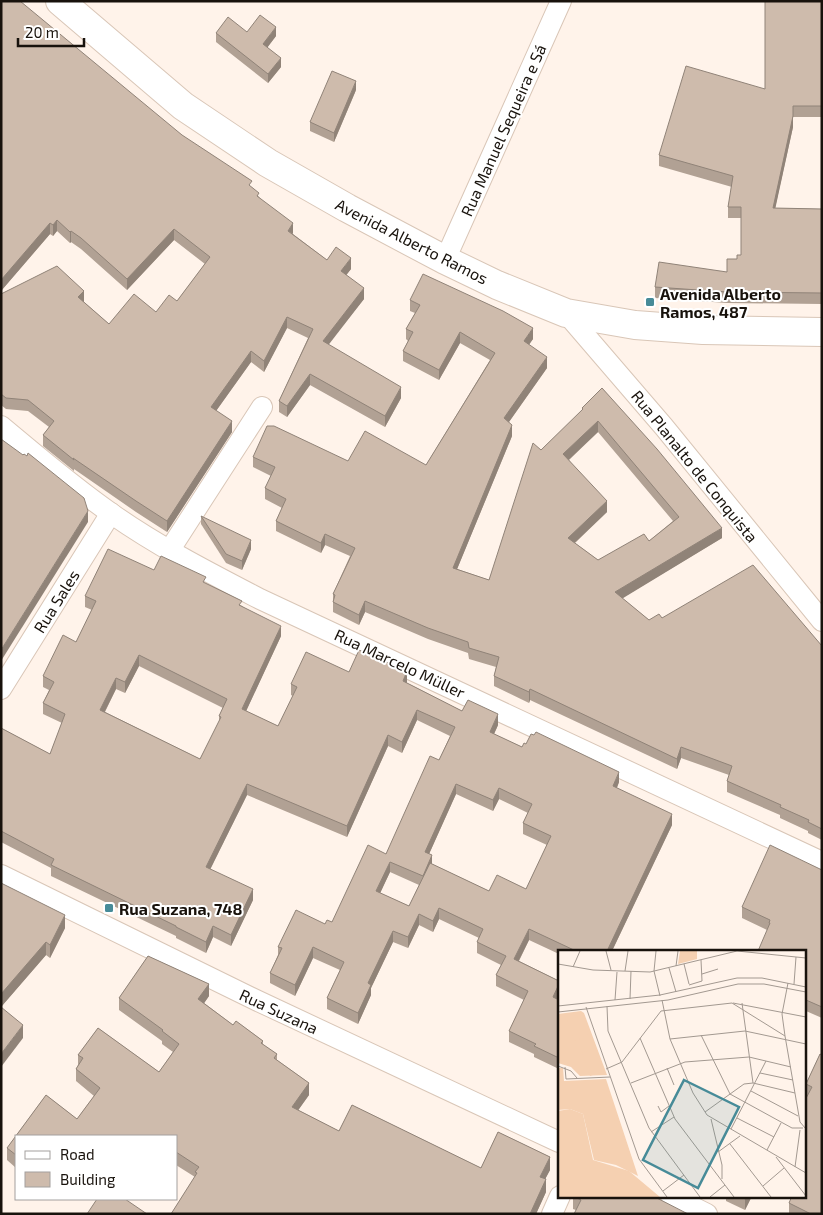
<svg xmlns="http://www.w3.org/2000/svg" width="823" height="1215" font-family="'Exo 2',sans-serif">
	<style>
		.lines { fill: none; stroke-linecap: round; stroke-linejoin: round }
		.minor-casing { stroke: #d9c6b7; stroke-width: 22 }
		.secondary-casing { stroke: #d9c6b7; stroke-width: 30 }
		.minor { stroke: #fff; stroke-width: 20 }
		.secondary { stroke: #fff; stroke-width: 28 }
		.wall { fill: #b1a194; fill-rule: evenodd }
		.shaded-wall { fill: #908378 }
		.building { fill: #cebbac; stroke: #908378; fill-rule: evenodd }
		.poi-dot { fill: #478b98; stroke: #fff; stroke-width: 2 }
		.labels { text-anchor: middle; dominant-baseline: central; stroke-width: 4; stroke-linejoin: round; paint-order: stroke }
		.street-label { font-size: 16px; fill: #18120c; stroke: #fff }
		.poi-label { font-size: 16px; font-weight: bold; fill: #18120c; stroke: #fff; text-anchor: start }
		.inset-road { fill: none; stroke: #a39991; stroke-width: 1 }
		.view { fill: #478b98; fill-opacity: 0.15; stroke: #478b98; stroke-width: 2.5 }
		.inset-edge { fill: none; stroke: #18120c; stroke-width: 2.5 }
	</style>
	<rect width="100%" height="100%" fill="#fff3ea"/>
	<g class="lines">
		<defs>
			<g id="minor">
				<path d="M 445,260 L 561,1"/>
				<path d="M 566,313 L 664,427 L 822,621"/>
				<path d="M 1,426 C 37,456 73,487 112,514 C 159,547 210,573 260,599 L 822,862"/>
				<path d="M 169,551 L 262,407"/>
				<path d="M 1,689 L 111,513"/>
				<path d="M 1,875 L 258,1001 L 559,1142"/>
				<path d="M 671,1196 L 707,1214"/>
				<path d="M 552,1214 L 560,1196"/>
			</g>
			<path id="secondary" d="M 60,1 L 183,106 L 268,163 L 347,208 L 445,260 L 497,285 L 566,313 L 635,325 L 703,330 L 822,332"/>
		</defs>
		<!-- minor casing -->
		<use href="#minor" class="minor-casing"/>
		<!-- secondary casing -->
		<use href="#secondary" class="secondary-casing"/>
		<!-- minor -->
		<use href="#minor" class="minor"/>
		<!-- secondary -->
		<use href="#secondary" class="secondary"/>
	</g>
	<!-- wall -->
	<g class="wall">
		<path d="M 1,1 L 252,188 L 259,197 L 293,234 L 327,260 L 351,269 L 346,275 L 364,299 L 328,344 L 401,398 L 385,427 L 310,385 L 287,417 L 279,412 L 279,401 L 308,338 L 287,328 L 264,372 L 251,362 L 216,411 L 232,432 L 167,532 L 136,512 L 74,469 L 74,471 L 43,446 L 43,435 L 49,427 L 28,411 L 6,409 L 1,405 L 1,294 L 84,302 L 109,324 L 156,312 L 177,301 L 205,264 L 174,240 L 127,290 L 81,249 L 71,242 L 70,243 L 57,231 L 53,236 L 50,234 L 1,291 Z"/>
		<path d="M 822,1 L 822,117 L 793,117 L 793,127 L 775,208 L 822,209 L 822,304 L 727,303 L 655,298 L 655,287 L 727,272 L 741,255 L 741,218 L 728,218 L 728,207 L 732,187 L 659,166 L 659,155 L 765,89 Z"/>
		<path d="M 247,32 L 276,36 L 267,48 L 281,67 L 268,83 L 216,42 L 216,33 Z"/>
		<path d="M 356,90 L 334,142 L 310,131 L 310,122 Z"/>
		<path d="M 410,300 L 533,339 L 529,344 L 547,368 L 509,422 L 512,436 L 457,569 L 489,580 L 541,450 L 582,411 L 582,408 L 602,388 L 722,538 L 622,598 L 649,620 L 662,618 L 822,646 L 822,840 L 808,833 L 808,831 L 780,818 L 780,815 L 727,792 L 727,781 L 729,775 L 681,758 L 677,769 L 530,700 L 529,703 L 494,686 L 494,676 L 496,667 L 469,659 L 468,653 L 428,639 L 365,612 L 359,625 L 333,612 L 333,594 L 350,556 L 325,545 L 321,553 L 276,531 L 276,521 L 282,508 L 265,499 L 265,488 L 271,476 L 253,467 L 253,457 L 426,465 L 490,360 L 460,343 L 439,380 L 403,361 L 403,351 L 408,341 L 406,339 L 406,329 L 415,313 L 410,311 ZM 598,432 L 673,521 L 649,541 L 598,560 L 575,543 L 607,512 L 569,460 Z"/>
		<path d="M 201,516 L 251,549 L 242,570 L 226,563 L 201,524 Z"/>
		<path d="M 154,570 L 206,584 L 242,606 L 281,636 L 246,711 L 278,726 L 293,696 L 291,695 L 291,684 L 349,672 L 407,682 L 407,683 L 462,711 L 498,725 L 494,734 L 522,747 L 619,782 L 617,788 L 672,825 L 612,951 L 614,951 L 559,951 L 559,954 L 529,940 L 519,961 L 559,981 L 559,995 L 557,999 L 559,1000 L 559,1069 L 534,1057 L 534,1054 L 509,1042 L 509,1031 L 524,1000 L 496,986 L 496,975 L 501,965 L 477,953 L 477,942 L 479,938 L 439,919 L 433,932 L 419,925 L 408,948 L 393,942 L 371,988 L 371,995 L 358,1024 L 327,1009 L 327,998 L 340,970 L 313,958 L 295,996 L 270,983 L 270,973 L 278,955 L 278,947 L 325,924 L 332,922 L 386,854 L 439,760 L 450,736 L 417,720 L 402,753 L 388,746 L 347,837 L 247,795 L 210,869 L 253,900 L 231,946 L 213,937 L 206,953 L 176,938 L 176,936 L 51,876 L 51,868 L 1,842 L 1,728 L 50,754 L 62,723 L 43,714 L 43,703 L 49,690 L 43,687 L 43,676 L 76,642 L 92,610 L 85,607 L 85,596 ZM 139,666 L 223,708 L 219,716 L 219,722 L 200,759 L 105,712 L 116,689 L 125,693 ZM 456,794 L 493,811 L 499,799 L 528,813 L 523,823 L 523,834 L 547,845 L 526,889 L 489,891 L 432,864 L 429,854 ZM 390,872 L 419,885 L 409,906 L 380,893 Z"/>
		<path d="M 822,870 L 822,1018 L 806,1011 L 804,1015 L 804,951 L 767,930 L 742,918 L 742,907 Z"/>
		<path d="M 1,883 L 65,928 L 50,958 L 46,955 L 1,1007 Z"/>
		<path d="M 148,956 L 209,984 L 209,996 L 204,1003 L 233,1025 L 236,1021 L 263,1041 L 263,1045 L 277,1054 L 277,1060 L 309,1083 L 309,1095 L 298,1110 L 339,1131 L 352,1105 L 481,1168 L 498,1132 L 550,1157 L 550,1170 L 545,1179 L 546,1179 L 546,1192 L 536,1214 L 171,1214 L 195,1177 L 176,1165 L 176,1136 L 16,1136 L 16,1168 L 7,1160 L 7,1148 L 46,1095 L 77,1119 L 94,1096 L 76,1081 L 76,1069 L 78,1065 L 78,1055 L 98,1028 L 159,1072 L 173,1052 L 162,1044 L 162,1041 L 119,1010 L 119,998 Z"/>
		<path d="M 820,1054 L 822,1214 L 789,1214 L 789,1203 L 804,1196 L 807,1096 L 806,1095 L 806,1084 Z"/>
		<path d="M 573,1196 L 688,1214 L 576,1210 L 573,1209 Z"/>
		<path d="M 726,1196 L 752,1196 L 745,1210 L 726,1201 Z"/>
	</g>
	<!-- shaded-wall -->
	<g class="shaded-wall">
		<path d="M 276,27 L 276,36 L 263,53 L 263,44 Z"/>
		<path d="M 281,58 L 281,67 L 268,83 L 268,74 Z"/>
		<path d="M 356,81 L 356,90 L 334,142 L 334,133 Z"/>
		<path d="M 793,106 L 793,127 L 773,219 L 773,208 Z"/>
		<path d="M 57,220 L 57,231 L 53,236 L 53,225 Z"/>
		<path d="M 50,223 L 50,234 L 1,291 L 1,280 Z"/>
		<path d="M 293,223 L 293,234 L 288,231 Z"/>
		<path d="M 174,229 L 174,240 L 127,290 L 127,279 Z"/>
		<path d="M 71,231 L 71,242 L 70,243 L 70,232 Z"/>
		<path d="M 351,258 L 351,269 L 341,282 L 341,271 Z"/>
		<path d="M 364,288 L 364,299 L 323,352 L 323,341 Z"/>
		<path d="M 84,291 L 84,302 L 78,308 L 78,297 Z"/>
		<path d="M 287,317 L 287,328 L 264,372 L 264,361 Z"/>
		<path d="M 533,328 L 533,339 L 524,352 L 524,341 Z"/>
		<path d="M 460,332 L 460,343 L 439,380 L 439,370 Z"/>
		<path d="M 251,351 L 251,362 L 211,418 L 211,407 Z"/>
		<path d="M 547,357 L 547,368 L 504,429 L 504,418 Z"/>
		<path d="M 310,374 L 310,385 L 287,417 L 287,406 Z"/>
		<path d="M 401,387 L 401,398 L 385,427 L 385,416 Z"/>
		<path d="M 232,421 L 232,432 L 167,532 L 167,521 Z"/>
		<path d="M 598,421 L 598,432 L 563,465 L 563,454 Z"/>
		<path d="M 512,425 L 512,436 L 453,579 L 453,568 Z"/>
		<path d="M 607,501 L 607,512 L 568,549 L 568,538 Z"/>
		<path d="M 88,511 L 88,522 L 1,661 L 1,650 Z"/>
		<path d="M 722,528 L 722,538 L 615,603 L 615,592 Z"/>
		<path d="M 325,534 L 325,545 L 321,553 L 321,543 Z"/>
		<path d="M 251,540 L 251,549 L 242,570 L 242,561 Z"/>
		<path d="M 365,601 L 365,612 L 359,625 L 359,615 Z"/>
		<path d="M 281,626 L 281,636 L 242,720 L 242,709 Z"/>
		<path d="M 139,655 L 139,666 L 125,693 L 125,682 Z"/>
		<path d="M 407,671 L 407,682 L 403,692 L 403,681 Z"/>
		<path d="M 116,678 L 116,689 L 100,721 L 100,710 Z"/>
		<path d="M 530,689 L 530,700 L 529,703 L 529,692 Z"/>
		<path d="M 417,710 L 417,720 L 402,753 L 402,742 Z"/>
		<path d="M 498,714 L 498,725 L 490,743 L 490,732 Z"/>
		<path d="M 388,735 L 388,746 L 347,837 L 347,826 Z"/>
		<path d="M 681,747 L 681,758 L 677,769 L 677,759 Z"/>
		<path d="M 619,772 L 619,782 L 613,797 L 613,786 Z"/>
		<path d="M 247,784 L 247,795 L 206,878 L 206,867 Z"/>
		<path d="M 456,784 L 456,794 L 425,863 L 425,852 Z"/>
		<path d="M 499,788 L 499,799 L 493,811 L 493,800 Z"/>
		<path d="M 672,814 L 672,825 L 612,951 L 608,949 Z"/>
		<path d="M 432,855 L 432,866 L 423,876 Z"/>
		<path d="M 390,862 L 390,872 L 376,902 L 376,891 Z"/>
		<path d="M 253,889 L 253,900 L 231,946 L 231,935 Z"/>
		<path d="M 439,908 L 439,919 L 433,932 L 433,921 Z"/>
		<path d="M 419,914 L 419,925 L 408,948 L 408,937 Z"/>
		<path d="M 65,915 L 65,928 L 50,958 L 50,945 Z"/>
		<path d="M 213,926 L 213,937 L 206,953 L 206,942 Z"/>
		<path d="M 529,929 L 529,940 L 514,970 L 514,959 Z"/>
		<path d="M 393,931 L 393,942 L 371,988 L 371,995 L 358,1024 L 358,1013 L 368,983 Z"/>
		<path d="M 46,942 L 46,955 L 1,1007 L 1,994 Z"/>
		<path d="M 313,947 L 313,958 L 295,996 L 295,985 Z"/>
		<path d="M 209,984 L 209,996 L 198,1012 L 198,999 Z"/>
		<path d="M 559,984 L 559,995 L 553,1008 L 553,997 Z"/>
		<path d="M 806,1000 L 806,1011 L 804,1015 L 804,1004 Z"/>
		<path d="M 23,1025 L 23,1038 L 1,1067 L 1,1054 Z"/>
		<path d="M 309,1083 L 309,1095 L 292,1119 L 292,1107 Z"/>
		<path d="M 550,1157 L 550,1170 L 540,1189 L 540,1177 Z"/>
		<path d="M 546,1179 L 546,1192 L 536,1214 L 530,1214 Z"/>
		<path d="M 746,1196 L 752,1196 L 745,1210 L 745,1199 Z"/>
	</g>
	<!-- building -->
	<g class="building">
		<path d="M 1,1 L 20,1 L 182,135 L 252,181 L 249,185 L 259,193 L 257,196 L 293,223 L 288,231 L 327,260 L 336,247 L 351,258 L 341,271 L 364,288 L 323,341 L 401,387 L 385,416 L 310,374 L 287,406 L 279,401 L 313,329 L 287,317 L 264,361 L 251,351 L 211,407 L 232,421 L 167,521 L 136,501 L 73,458 L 74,460 L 43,435 L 54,421 L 28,400 L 6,398 L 1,394 L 1,294 L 57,266 L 84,291 L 78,297 L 109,324 L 134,294 L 156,312 L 169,295 L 177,301 L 210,257 L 174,229 L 127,279 L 81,238 L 71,231 L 70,232 L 57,220 L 53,225 L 50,223 L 1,280 Z"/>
		<path d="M 765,1 L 822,1 L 822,106 L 793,106 L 793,116 L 773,208 L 822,209 L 822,293 L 727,292 L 655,287 L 659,262 L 727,272 L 727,259 L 737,259 L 737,255 L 741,255 L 741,207 L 728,207 L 733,176 L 659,155 L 686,66 L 765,89 Z"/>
		<path d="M 260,15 L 276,27 L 263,44 L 281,58 L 268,74 L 216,33 L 228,17 L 247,32 Z"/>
		<path d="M 332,71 L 356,81 L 334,133 L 310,122 Z"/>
		<path d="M 423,274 L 503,311 L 533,328 L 524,341 L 547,357 L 504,418 L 512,425 L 453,568 L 489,580 L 533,443 L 541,450 L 583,409 L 582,408 L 602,388 L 657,449 L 722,528 L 615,592 L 649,620 L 659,614 L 662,618 L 753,565 L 822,646 L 822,829 L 808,822 L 809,820 L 780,807 L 781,805 L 727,781 L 732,766 L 681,747 L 677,759 L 530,689 L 529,692 L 494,676 L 499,657 L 469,648 L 468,642 L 428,628 L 365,601 L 359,615 L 333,602 L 335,595 L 333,594 L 355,548 L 325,534 L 321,543 L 276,521 L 286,499 L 265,488 L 275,467 L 253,457 L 267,426 L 274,426 L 348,461 L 365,431 L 426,465 L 495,353 L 460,332 L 439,370 L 403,351 L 413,332 L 406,329 L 420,305 L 410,300 ZM 598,421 L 679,517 L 649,541 L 644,534 L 598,560 L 568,538 L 607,501 L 563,454 Z"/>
		<path d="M 1,439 L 23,455 L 24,454 L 27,456 L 28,453 L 84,498 L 88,511 L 1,650 Z"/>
		<path d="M 201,516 L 251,540 L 242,561 L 226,554 Z"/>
		<path d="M 108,549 L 154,570 L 161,556 L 206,577 L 203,582 L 242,601 L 239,605 L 281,626 L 242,709 L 278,726 L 297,687 L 291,684 L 306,652 L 349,672 L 359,650 L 407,671 L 403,681 L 462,711 L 468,700 L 498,714 L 490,732 L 522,747 L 524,743 L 526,744 L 531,734 L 534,735 L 536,732 L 619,772 L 613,786 L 672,814 L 608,949 L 614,951 L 576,951 L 529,929 L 514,959 L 559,981 L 559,984 L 553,997 L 559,1000 L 559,1058 L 534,1046 L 536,1044 L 509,1031 L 528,991 L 496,975 L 506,956 L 477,942 L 483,929 L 439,908 L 433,921 L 419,914 L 408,937 L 393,931 L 368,983 L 371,985 L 358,1013 L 327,998 L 344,962 L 313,947 L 295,985 L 270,973 L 282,948 L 278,947 L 296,910 L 325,924 L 327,920 L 332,922 L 368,845 L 386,854 L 430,756 L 439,760 L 455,727 L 417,710 L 402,742 L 388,735 L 347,826 L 247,784 L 206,867 L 253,889 L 231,935 L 213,926 L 206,942 L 176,927 L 176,926 L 51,865 L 54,859 L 1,831 L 1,728 L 50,754 L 65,714 L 43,703 L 54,682 L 43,676 L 63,635 L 76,642 L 96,601 L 85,596 ZM 139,655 L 227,699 L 219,716 L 221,717 L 200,759 L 100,710 L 116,678 L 125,682 ZM 456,784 L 493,800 L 499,788 L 532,804 L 523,823 L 551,836 L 526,889 L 497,875 L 489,891 L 430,863 L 409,906 L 376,891 L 390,862 L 423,876 L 432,855 L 425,852 Z"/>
		<path d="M 770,845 L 822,870 L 822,1007 L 806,1000 L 804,1004 L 804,951 L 758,951 L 770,923 L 769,923 L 770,920 L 742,907 Z"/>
		<path d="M 1,883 L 65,915 L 50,945 L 46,942 L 1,994 Z"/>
		<path d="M 148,956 L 209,984 L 198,999 L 233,1025 L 236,1021 L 263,1041 L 261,1043 L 277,1054 L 274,1058 L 309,1083 L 292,1107 L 339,1131 L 352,1105 L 481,1168 L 498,1132 L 550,1157 L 540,1177 L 546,1179 L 530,1214 L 171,1214 L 197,1173 L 195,1172 L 199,1167 L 176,1152 L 176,1136 L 16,1136 L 16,1155 L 7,1148 L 46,1095 L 77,1119 L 100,1088 L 76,1069 L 83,1058 L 78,1055 L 98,1028 L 159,1072 L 179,1044 L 162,1031 L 163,1030 L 119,998 Z"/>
		<path d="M 1,1007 L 23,1025 L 1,1054 Z"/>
		<path d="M 820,1054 L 822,1055 L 822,1214 L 811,1214 L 789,1203 L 792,1196 L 804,1196 L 804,1102 L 812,1087 L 806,1084 Z"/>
		<path d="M 573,1196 L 653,1196 L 688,1214 L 574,1214 L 581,1200 Z"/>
		<path d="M 740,1196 L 746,1196 L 745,1199 Z"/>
		<path d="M 97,1199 L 125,1199 L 147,1214 L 87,1214 Z"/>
	</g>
	<!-- markers -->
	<g class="poi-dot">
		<rect x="645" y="297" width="10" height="10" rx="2.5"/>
		<rect x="104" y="903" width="10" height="10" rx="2.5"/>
	</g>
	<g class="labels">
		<!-- street labels -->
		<g class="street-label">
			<text transform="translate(503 130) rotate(-66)">Rua Manuel Sequeira e Sá</text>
			<text transform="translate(412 241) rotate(27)">Avenida Alberto Ramos</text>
			<text transform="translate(695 466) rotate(51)">Rua Planalto de Conquista</text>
			<text transform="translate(56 601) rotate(-58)">Rua Sales</text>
			<text transform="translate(400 663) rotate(25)">Rua Marcelo Müller</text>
			<text transform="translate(279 1011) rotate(25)">Rua Suzana</text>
		</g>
		<!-- poi labels -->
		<g class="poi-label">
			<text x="660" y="293">Avenida Alberto<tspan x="660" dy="18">Ramos, 487</tspan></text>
			<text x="119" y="908">Rua Suzana, 748</text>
		</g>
	</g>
	<!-- overview -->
	<g transform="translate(558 950)">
		<rect width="248" height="248" fill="#fff3ea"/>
		<path d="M 12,159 L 25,164 L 35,210 L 71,221 L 102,247 L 0,247 L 0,161 Z" fill="#f5d0b1"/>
		<path d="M 122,1 L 139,1 L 139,9 L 120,14 ZM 23,61 L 26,63 L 49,125 L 22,126 L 13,117 L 0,113 L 0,64 ZM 0,118 L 5,118 L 6,131 L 48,129 L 80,226 L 58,215 L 36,210 L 25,164 L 12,159 L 0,160 Z" fill="#f5d0b1"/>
		<path d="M 22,66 L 30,85 L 17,91 L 9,71 ZM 37,98 L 46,121 L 32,126 L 24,103 ZM 59,170 L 68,194 L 55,199 L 46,175 Z" fill="#f5d0b1"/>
		<path class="inset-road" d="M 48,1 L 53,20M 0,14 L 35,20 L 92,22 L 179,1 L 248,8M 126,14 L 131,34M 118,16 L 120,1M 15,17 L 22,1M 111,18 L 118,42M 67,21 L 70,1M 96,21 L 98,1M 96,21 L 102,46M 144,24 L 160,19M 236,34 L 238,7M 131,35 L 144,31 L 143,10M 72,49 L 73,21M 57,50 L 59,22M 104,50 L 112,89 L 135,143 L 149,165 L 248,223M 175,53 L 248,67M 184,53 L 195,133M 0,56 L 102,45 L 179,28 L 204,28 L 248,37M 49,56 L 50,81 L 91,178 L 142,247M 28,57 L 81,209 L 109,247M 0,62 L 110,50 L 180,34 L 206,34 L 248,42M 143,85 L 172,144 L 234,178 L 245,178M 227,86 L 224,64 L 230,33M 82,88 L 117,169 L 176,247M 112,89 L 187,81 L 248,94M 0,116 L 13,121 L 19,128M 7,117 L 8,129 L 52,127M 109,118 L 116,135M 48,119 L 64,112 L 103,61 L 174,53 L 227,86 L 242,172 L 248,179M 202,123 L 235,130M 73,133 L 127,112 L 191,107 L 233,117M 193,141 L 240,166M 100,156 L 103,162 L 111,156M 147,162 L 186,134 L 195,133 L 237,143M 179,168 L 216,187M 153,169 L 164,215 L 164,229M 173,179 L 208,111M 93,182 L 116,167M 172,194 L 213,247M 209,200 L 223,173M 160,202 L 182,186M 218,207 L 248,246M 237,217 L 242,180M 205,236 L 226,218M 105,241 L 126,225M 152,247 L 167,235"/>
		<path class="view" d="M 126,130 L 181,157 L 140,238 L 85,210 Z"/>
		<rect width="248" height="248" class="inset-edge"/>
	</g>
	<!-- border -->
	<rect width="823" height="1215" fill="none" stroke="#18120c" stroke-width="5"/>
	<!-- legend -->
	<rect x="15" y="1135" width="162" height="65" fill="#ffffff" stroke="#a3a09e"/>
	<rect x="25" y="1151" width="25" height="8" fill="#ffffff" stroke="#a3a09e"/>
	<text x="60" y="1160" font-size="15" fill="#18120c">Road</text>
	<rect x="25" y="1172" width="25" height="15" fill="#cebbac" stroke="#a3a09e"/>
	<text x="60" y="1185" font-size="15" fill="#18120c">Building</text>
	<!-- scale -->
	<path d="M18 38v8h66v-8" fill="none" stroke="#18120c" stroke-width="2.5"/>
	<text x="25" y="38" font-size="15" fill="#18120c" stroke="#ffffff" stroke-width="4" paint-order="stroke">20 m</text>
</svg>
